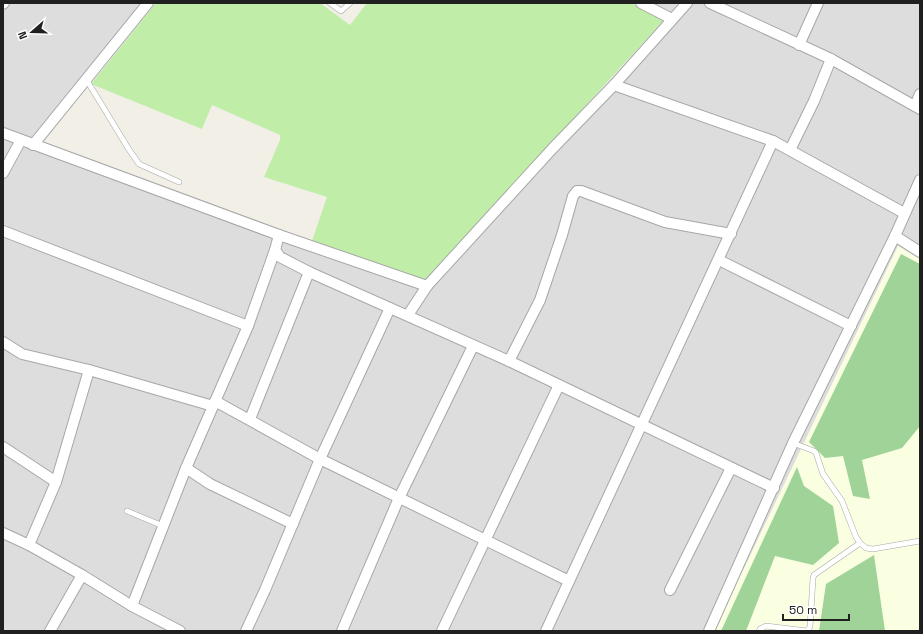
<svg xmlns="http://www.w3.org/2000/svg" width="923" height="634" font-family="'Space Grotesk',sans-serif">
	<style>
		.residential { fill: #dedddd }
		.education { fill: #faffe1 }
		.grass { fill: #c0eea9 }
		.forest { fill: #a0d398 }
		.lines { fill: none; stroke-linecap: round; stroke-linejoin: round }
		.lane-casing { stroke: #a7a7a7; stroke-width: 6 }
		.street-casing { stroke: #a7a7a7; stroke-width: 12 }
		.lane { stroke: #fff; stroke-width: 5 }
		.street { stroke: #fff; stroke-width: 10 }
	</style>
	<rect width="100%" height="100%" fill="#f1efe6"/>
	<!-- residential -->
	<path class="residential" d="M 3,3 L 154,3 L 43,143 L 419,288 L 671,16 L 645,3 L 920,3 L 920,631 L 3,631 Z"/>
	<!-- education -->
	<path class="education" d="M 898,246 L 920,259 L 920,631 L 714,631 Z"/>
	<!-- grass -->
	<path class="grass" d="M 156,3 L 320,3 L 350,25 L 367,3 L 631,3 L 664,20 L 425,281 L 312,241 L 327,197 L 264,177 L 280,140 L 280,135 L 212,105 L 202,129 L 91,84 Z"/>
	<!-- forest -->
	<g class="forest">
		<path d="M 901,254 L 920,264 L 920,426 L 902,448 L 862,460 L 870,499 L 853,496 L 843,456 L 825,458 L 809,442 Z"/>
		<path d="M 797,467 L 804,486 L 833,506 L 839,543 L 813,565 L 775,556 L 746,631 L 721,631 Z"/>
		<path d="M 874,555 L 885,631 L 819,631 L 826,584 Z"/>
	</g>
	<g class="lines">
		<defs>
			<g id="lane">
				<path d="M 330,3 L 341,11 L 350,3"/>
				<path d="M 86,79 L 128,148 L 139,164 L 179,182"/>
				<path d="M 793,443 L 814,451 L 816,453 L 823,474 L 842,501 L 856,537 L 860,543 L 814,575 L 813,578 L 810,627 L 807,631"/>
				<path d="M 127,511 L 163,526"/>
				<path d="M 860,543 L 866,548 L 873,549 L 920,541"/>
				<path d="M 759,631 L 760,629 L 766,626 L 807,631"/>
			</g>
			<g id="street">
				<path d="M 641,3 L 672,19"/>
				<path d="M 710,3 L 831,59 L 920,109"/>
				<path d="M 3,4 L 4,3"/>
				<path d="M 799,45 L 818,3"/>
				<path d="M 614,85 L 773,141 L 904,213"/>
				<path d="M 915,106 L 920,94"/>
				<path d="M 3,133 L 279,235 L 275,250 L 248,326 L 186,468 L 132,606"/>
				<path d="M 33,145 L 148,3"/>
				<path d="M 790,150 L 814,101 L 831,59"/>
				<path d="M 3,173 L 21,140"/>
				<path d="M 3,231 L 248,326"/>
				<path d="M 279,235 L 427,286"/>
				<path d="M 895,236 L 920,252"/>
				<path d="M 275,250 L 280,257 L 309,272 L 509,361 L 774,488"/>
				<path d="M 719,260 L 851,326"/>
				<path d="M 408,315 L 427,286 L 553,148 L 614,85 L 687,3"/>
				<path d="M 3,342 L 22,354 L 89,370 L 213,406"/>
				<path d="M 509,361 L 540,300 L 562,235 L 573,196 L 577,191 L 581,191 L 665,222 L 731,234"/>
				<path d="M 215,401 L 320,459 L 569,581"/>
				<path d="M 250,419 L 309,272"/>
				<path d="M 3,447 L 56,482"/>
				<path d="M 186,468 L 210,484 L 293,524"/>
				<path d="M 3,533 L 29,545 L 82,575 L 132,606 L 180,631"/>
				<path d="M 29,545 L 56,482 L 89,370"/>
				<path d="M 670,590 L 731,468"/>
				<path d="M 50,631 L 82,575"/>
				<path d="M 246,631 L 265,590 L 320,459 L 390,308"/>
				<path d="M 342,631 L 399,498 L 473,346"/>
				<path d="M 442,631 L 559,385"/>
				<path d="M 546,631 L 773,141"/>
				<path d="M 709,631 L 793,443 L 895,236 L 920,180"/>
			</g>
		</defs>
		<!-- lane casing -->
		<use href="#lane" class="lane-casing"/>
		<!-- street casing -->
		<use href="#street" class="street-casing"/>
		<!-- lane -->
		<use href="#lane" class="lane"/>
		<!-- street -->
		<use href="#street" class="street"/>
	</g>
	<!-- border -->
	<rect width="923" height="634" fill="none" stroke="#202020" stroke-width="8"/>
	<!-- north arrow -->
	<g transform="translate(32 32) rotate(250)" stroke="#ffffff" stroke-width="3" paint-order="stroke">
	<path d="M0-3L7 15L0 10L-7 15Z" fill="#202020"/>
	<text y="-6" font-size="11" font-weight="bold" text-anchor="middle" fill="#202020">N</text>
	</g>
	<!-- scale -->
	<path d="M783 614v6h66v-6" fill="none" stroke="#202020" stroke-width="2"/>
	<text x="789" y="614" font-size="12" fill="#202020" stroke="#ffffff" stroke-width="3" paint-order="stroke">50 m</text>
</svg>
